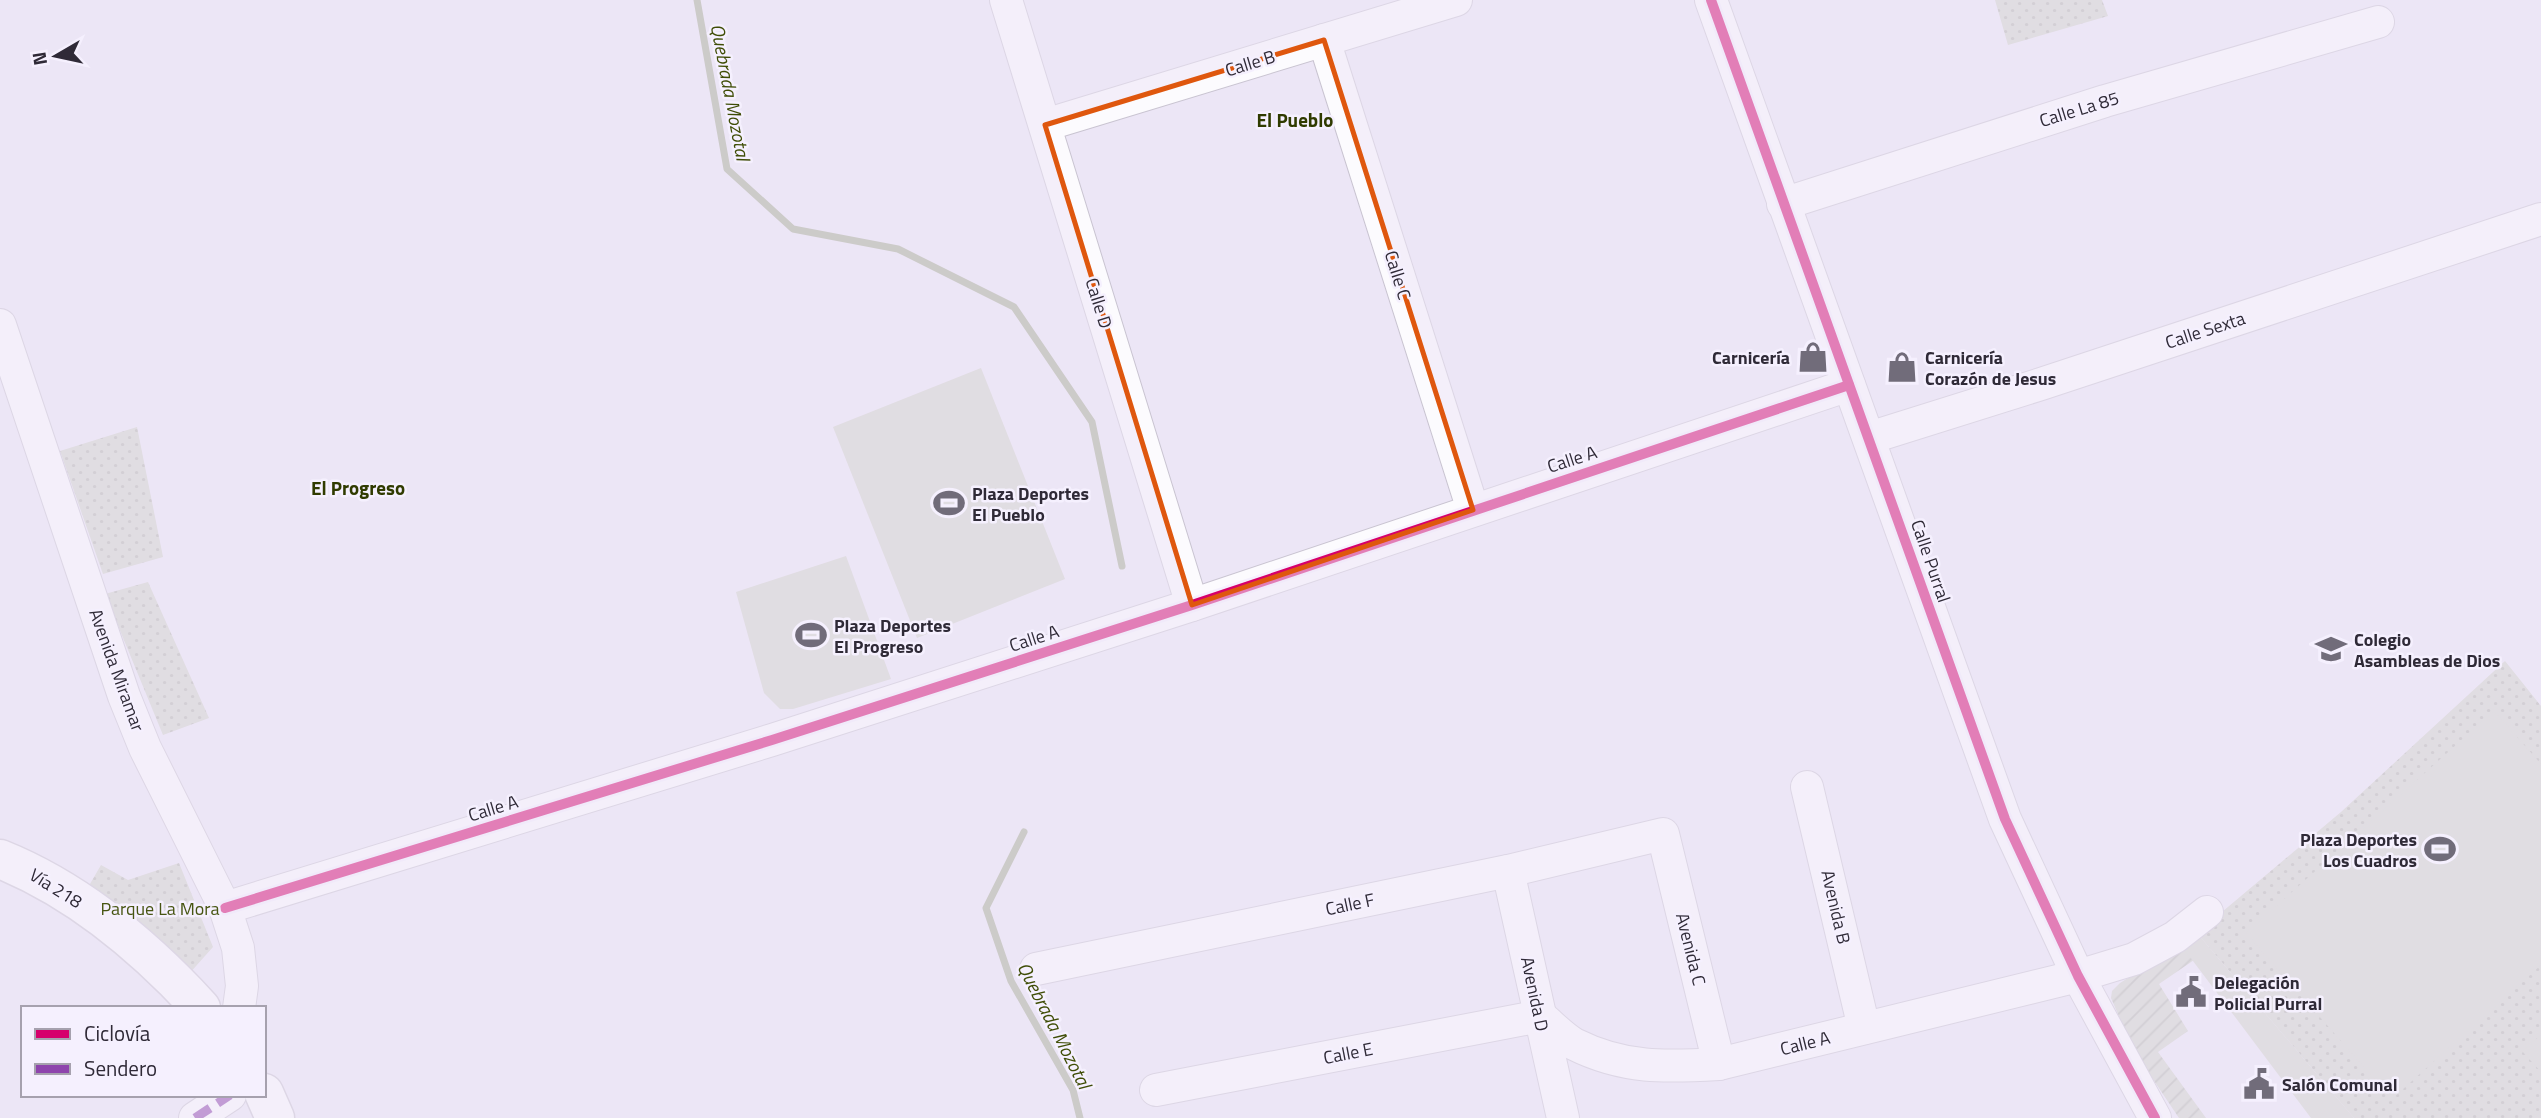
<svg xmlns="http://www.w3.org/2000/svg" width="2541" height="1118" font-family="'Titillium Web',sans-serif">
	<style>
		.grass { fill: url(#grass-dots) }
		.garden { fill: url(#garden-furrows) }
		.pitch { fill: #d0d2c9 }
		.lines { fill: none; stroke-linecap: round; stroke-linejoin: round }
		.stream { stroke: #a4aa92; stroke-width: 7 }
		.minor-casing { stroke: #c9c4d1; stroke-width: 34 }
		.major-casing { stroke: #c9c4d1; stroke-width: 41 }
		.minor { stroke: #fcfbfe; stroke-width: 32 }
		.major { stroke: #fcfbfe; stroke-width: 38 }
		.quiet { stroke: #8e44ad; stroke-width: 9; stroke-dasharray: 18 9; stroke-linecap: butt }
		.cycleway-casing { stroke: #f5f0fe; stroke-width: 15 }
		.cycleway { stroke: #d6006c; stroke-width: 10 }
		.marked { fill: none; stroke: #df570e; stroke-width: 5; stroke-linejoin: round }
		.labels { text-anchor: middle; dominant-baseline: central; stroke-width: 5; stroke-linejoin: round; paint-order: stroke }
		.street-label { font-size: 18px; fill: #2f2a37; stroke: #f5f0fe }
		.poi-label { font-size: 18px; font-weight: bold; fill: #2f2a37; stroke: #f5f0fe; text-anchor: start }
		.park-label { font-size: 18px; fill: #475512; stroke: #f5f0fe }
		.water-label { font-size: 19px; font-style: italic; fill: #3f4d06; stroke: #f5f0fe }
		.neighbourhood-label { font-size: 19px; font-weight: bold; fill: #303b00; stroke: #f5f0fe }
	</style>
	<defs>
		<pattern id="grass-dots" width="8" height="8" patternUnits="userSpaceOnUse" patternTransform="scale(1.75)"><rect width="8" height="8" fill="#d0d2c9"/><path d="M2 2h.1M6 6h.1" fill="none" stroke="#b3b4ad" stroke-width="1.8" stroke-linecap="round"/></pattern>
		<pattern id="garden-furrows" width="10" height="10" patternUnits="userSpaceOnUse" patternTransform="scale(1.75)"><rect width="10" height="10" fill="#d0d2c9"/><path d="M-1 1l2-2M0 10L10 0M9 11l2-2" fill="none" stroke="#b3b4ad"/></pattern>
	</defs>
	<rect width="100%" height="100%" fill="#ece6f6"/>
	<!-- grass -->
	<g class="grass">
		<path d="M 1995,0 L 2102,0 L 2108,16 L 2008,45 Z"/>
		<path d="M 137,427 L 163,557 L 103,574 L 60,451 Z"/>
		<path d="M 148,582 L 209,718 L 163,735 L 105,594 Z"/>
		<path d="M 2505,661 L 2541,706 L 2541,1118 L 2354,1118 L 2197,933 L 2341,812 Z"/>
		<path d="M 179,863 L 213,947 L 188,975 L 83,896 L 101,865 L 128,880 Z"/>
	</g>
	<!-- garden -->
	<path class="garden" d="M 2181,945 L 2194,960 L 2159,984 L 2188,1031 L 2158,1052 L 2206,1118 L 2179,1118 L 2134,1051 L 2111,998 L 2112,991 L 2120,983 Z"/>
	<!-- pitch -->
	<g class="pitch">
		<path d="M 981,368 L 1065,579 L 917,638 L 833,427 Z"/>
		<path d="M 846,556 L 891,679 L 793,709 L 780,709 L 764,693 L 736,592 Z"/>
		<path d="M 2494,711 L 2541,764 L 2541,965 L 2392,1099 L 2246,933 Z"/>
		<path d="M 2197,933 L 2354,1118 L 2311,1118 L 2181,945 Z"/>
		<path d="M 2541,1035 L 2541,1072 L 2522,1051 Z"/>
	</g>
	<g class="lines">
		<!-- stream -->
		<g class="stream">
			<path d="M 697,0 L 727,169 L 793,229 L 898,249 L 1014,307 L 1092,422 L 1122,566"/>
			<path d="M 1024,832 L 986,908 L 1011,981 L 1073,1090 L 1080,1118"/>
		</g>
		<defs>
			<g id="minor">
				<path d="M 1006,0 L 1192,605"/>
				<path d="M 1711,0 L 2005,819 L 2078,976 L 2155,1118"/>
				<path d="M 1324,40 L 1473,510"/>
				<path d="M 1045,125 L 1456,0"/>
				<path d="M 1783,204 L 2105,101 L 2378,22"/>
				<path d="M 0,325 L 124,696 L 145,748 L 225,908 L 238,948 L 242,986 L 239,1008"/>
				<path d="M 1869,438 L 2041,384 L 2541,219"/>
				<path d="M 1807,787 L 1864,1028"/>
				<path d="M 1508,871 L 1563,1118"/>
				<path d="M 225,908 L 772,740 L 1192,605 L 1849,385"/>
				<path d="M 1036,969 L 1508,871 L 1663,834 L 1719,1064"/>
				<path d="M 1156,1090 L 1540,1016 C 1551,1025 1562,1037 1574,1044 C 1624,1069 1665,1067 1719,1064 L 2078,976 L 2134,959 L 2175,937 L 2207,912"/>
				<path d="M 195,1118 L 230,1095"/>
			</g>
			<g id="major">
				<path d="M 0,859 C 77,890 145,947 201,1008"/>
				<path d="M 264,1093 L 275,1118"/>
			</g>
		</defs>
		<!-- minor casing -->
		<use href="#minor" class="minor-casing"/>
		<!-- major casing -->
		<use href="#major" class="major-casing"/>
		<!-- minor -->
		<use href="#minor" class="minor"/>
		<!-- major -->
		<use href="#major" class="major"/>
		<!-- quiet -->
		<path class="quiet" d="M 195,1118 L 230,1095"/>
		<defs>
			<g id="cycleway">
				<path d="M 1711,0 L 2005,819 L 2078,976 L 2155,1118"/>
				<path d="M 225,908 L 772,740 L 1192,605 L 1849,385"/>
			</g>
		</defs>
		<!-- cycleway casing -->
		<use href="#cycleway" class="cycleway-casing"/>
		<!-- cycleway -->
		<use href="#cycleway" class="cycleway"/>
	</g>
	<!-- marked area -->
	<path d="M0 0H2541V1118H0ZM 1324,40 L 1473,510 L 1192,605 L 1045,125 Z" fill="#ece6f6" fill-opacity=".55" fill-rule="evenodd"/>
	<path class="marked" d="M 1324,40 L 1473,510 L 1192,605 L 1045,125 Z"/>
	<!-- icons -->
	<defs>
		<symbol id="shop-bare" viewBox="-9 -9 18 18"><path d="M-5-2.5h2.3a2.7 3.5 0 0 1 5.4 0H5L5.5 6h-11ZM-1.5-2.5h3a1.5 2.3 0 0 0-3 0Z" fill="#716c7a" stroke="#f5f0fe" stroke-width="2.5" paint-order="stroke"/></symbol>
		<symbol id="stadium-bare" viewBox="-9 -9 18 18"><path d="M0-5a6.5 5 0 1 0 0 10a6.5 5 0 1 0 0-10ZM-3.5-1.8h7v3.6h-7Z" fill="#716c7a" stroke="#f5f0fe" stroke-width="2.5" paint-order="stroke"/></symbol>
		<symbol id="school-bare" viewBox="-9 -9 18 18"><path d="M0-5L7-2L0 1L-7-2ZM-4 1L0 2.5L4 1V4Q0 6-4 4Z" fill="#716c7a" stroke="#f5f0fe" stroke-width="2.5" paint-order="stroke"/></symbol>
		<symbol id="civic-bare" viewBox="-9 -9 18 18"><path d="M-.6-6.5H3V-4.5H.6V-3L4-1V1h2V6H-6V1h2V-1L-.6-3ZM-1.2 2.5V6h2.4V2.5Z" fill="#716c7a" stroke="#f5f0fe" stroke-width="2.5" paint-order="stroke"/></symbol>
	</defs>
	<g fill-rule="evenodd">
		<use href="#shop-bare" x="1791" y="335" width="44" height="44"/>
		<use href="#shop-bare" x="1880" y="345" width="44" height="44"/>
		<use href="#stadium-bare" x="927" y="481" width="44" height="44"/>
		<use href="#stadium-bare" x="789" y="613" width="44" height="44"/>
		<use href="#school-bare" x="2309" y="627" width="44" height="44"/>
		<use href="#stadium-bare" x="2418" y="827" width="44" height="44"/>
		<use href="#civic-bare" x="2169" y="970" width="44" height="44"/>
		<use href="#civic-bare" x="2237" y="1062" width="44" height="44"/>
	</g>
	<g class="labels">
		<!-- street labels -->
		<g class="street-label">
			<text transform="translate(1250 63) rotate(-17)">Calle B</text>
			<text transform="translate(2079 109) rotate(-17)">Calle La 85</text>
			<text transform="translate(1398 275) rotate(73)">Calle C</text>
			<text transform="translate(1099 303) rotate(73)">Calle D</text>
			<text transform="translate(2205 330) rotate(-18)">Calle Sexta</text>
			<text transform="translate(1572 459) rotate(-18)">Calle A</text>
			<text transform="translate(1931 561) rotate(71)">Calle Purral</text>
			<text transform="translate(1034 638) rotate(-18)">Calle A</text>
			<text transform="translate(117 670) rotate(70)">Avenida Miramar</text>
			<text transform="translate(493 808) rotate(-17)">Calle A</text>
			<text transform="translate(56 888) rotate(32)">Vía 218</text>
			<text transform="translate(1350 904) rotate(-12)">Calle F</text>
			<text transform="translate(1836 907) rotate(77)">Avenida B</text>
			<text transform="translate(1691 949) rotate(76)">Avenida C</text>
			<text transform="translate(1535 994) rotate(78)">Avenida D</text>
			<text transform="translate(1805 1043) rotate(-14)">Calle A</text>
			<text transform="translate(1348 1053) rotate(-11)">Calle E</text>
		</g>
		<!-- poi labels -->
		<g class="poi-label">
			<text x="1790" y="357" text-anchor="end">Carnicería</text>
			<text x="1925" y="357">Carnicería<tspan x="1925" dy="21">Corazón de Jesus</tspan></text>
			<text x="972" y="493">Plaza Deportes<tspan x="972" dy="21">El Pueblo</tspan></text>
			<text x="834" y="625">Plaza Deportes<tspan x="834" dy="21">El Progreso</tspan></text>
			<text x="2354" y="639">Colegio<tspan x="2354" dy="21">Asambleas de Dios</tspan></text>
			<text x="2417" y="839" text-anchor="end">Plaza Deportes<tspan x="2417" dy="21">Los Cuadros</tspan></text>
			<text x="2214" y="982">Delegación<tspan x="2214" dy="21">Policial Purral</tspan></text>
			<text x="2282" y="1084">Salón Comunal</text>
		</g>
		<!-- park labels -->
		<g class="park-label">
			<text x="160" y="908">Parque La Mora</text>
		</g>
		<!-- water labels -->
		<g class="water-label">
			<text transform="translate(731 92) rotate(79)">Quebrada Mozotal</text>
			<text transform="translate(1055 1025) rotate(63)">Quebrada Mozotal</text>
		</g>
		<!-- neighbourhood labels -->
		<g class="neighbourhood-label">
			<text x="1295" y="119">El Pueblo</text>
			<text x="358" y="487">El Progreso</text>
		</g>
	</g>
	<!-- legend -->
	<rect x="21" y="1006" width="245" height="91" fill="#f5f0fe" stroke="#a6a1ae" stroke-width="2"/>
	<rect x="35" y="1029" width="35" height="10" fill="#d6006c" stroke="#a6a1ae" stroke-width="2"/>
	<text x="84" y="1041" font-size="21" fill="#2f2a37">Ciclovía</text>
	<rect x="35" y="1064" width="35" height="10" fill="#8e44ad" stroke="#a6a1ae" stroke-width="2"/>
	<text x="84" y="1076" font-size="21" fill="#2f2a37">Sendero</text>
	<!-- north arrow -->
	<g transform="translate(56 56) rotate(261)" stroke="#f5f0fe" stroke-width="5" paint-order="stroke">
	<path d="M0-5L12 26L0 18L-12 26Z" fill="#2f2a37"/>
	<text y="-10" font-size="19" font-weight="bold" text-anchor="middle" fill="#2f2a37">N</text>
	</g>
</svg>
